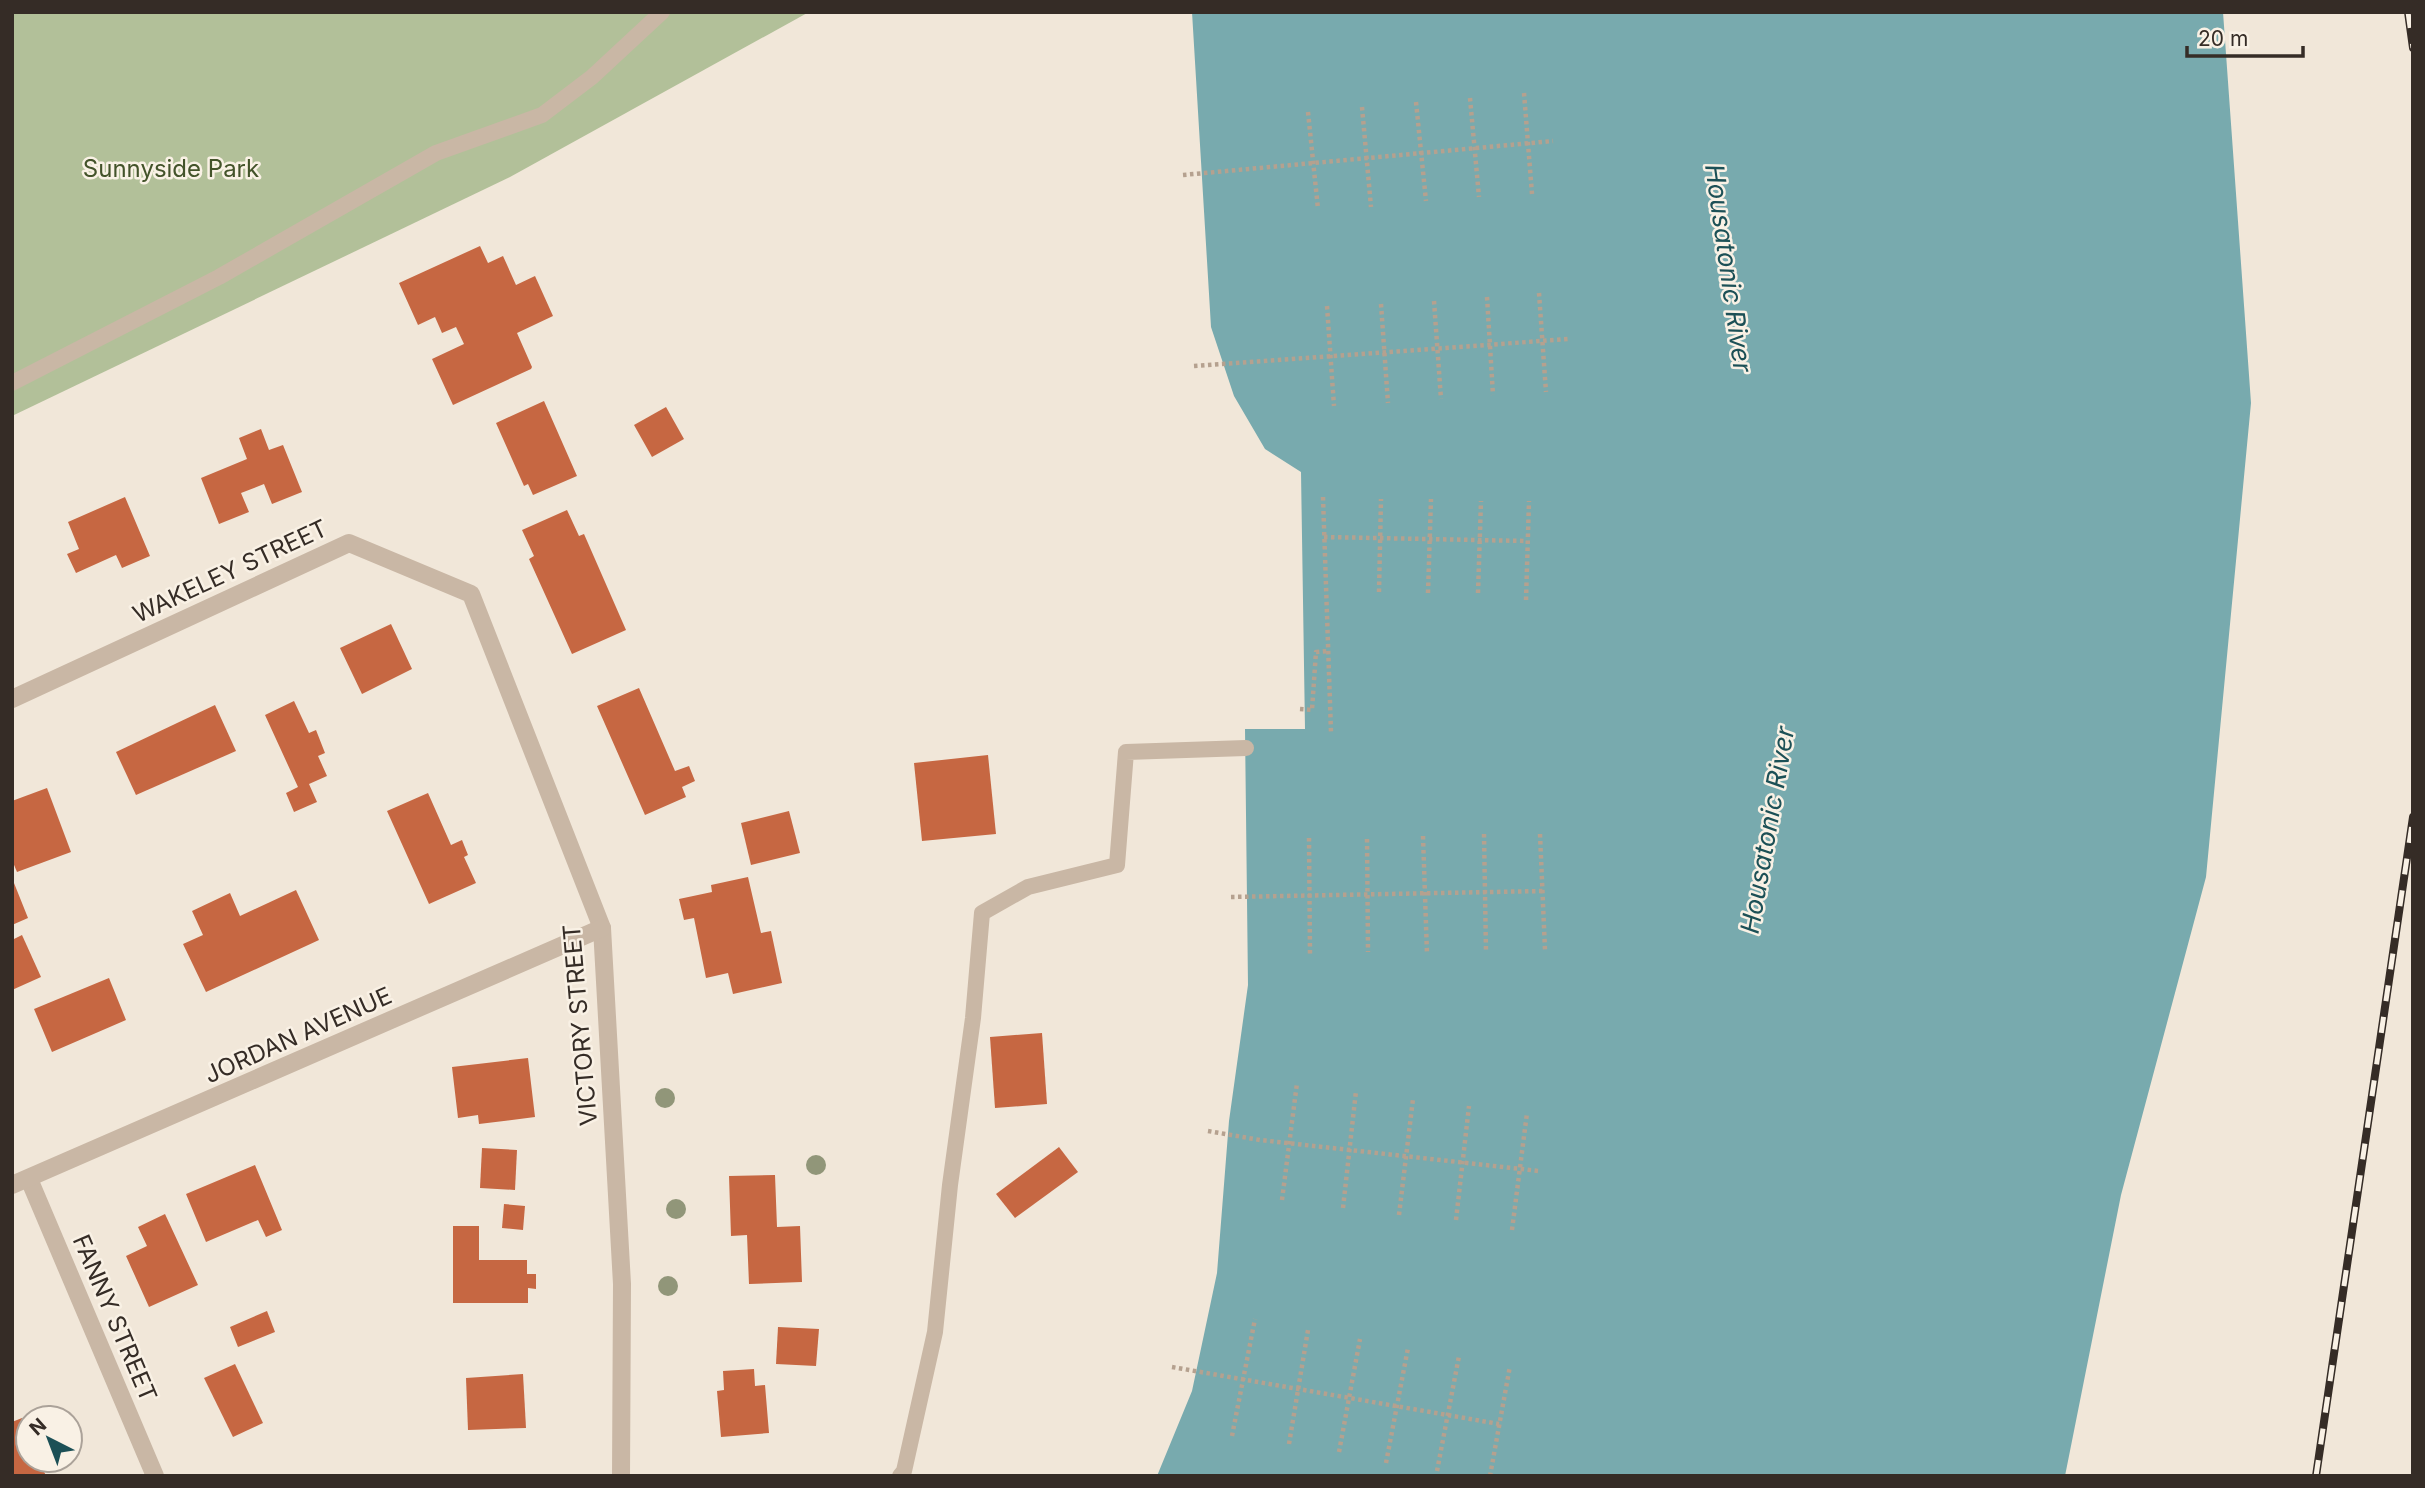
<svg xmlns="http://www.w3.org/2000/svg" width="2425" height="1488" font-family="Inter,sans-serif">
	<style>
		.green { fill: #b2c099 }
		.water { fill: #78aaae }
		.building { fill: #c66742 }
		.lines { fill: none; stroke-linecap: round; stroke-linejoin: round }
		.path { stroke: #b5a18f; stroke-width: 4.5; stroke-dasharray: 3.5 3.5; stroke-linecap: butt }
		.service { stroke: #c9b7a5; stroke-width: 16 }
		.minor { stroke: #c9b7a5; stroke-width: 18 }
		.rail-casing { stroke: #352c26; stroke-width: 8 }
		.rail { stroke: #f9f1e5; stroke-width: 5; stroke-dasharray: 16; stroke-linecap: butt }
		.tree { fill: #919679 }
		.labels { text-anchor: middle; dominant-baseline: central; stroke-width: 5; stroke-linejoin: round; paint-order: stroke }
		.park-label { font-size: 24px; fill: #43532a; stroke: #f9f1e5 }
		.street-label { font-size: 24px; fill: #352c26; stroke: #f9f1e5 }
		.water-label { font-size: 26px; font-style: italic; fill: #1c5056; stroke: #f9f1e5 }
	</style>
	<rect width="100%" height="100%" fill="#f1e7d9"/>
	<!-- green -->
	<path class="green" d="M 12,12 L 809,12 L 510,177 L 12,416 Z"/>
	<!-- water -->
	<path class="water" d="M 1192,12 L 2223,12 L 2251,403 L 2206,877 L 2121,1195 L 2065,1476 L 1157,1476 L 1192,1391 L 1217,1273 L 1229,1121 L 1248,985 L 1245,729 L 1305,729 L 1301,472 L 1265,449 L 1234,396 L 1211,327 Z"/>
	<!-- building -->
	<g class="building">
		<path d="M 480,246 L 488,263 L 503,256 L 516,285 L 535,276 L 553,316 L 517,333 L 532,367 L 531,369 L 453,405 L 432,359 L 464,344 L 456,327 L 442,333 L 435,317 L 418,325 L 399,283 Z"/>
		<path d="M 544,401 L 577,476 L 533,495 L 528,484 L 524,486 L 496,423 Z"/>
		<path d="M 666,407 L 684,439 L 652,457 L 634,425 Z"/>
		<path d="M 261,429 L 269,450 L 283,445 L 302,492 L 272,504 L 264,484 L 241,493 L 249,512 L 219,524 L 201,478 L 247,459 L 239,438 Z"/>
		<path d="M 125,497 L 150,556 L 122,568 L 116,555 L 76,573 L 67,554 L 79,549 L 68,522 Z"/>
		<path d="M 567,510 L 579,536 L 584,534 L 626,630 L 572,654 L 529,559 L 534,556 L 522,530 Z"/>
		<path d="M 391,624 L 412,669 L 362,694 L 340,648 Z"/>
		<path d="M 639,688 L 675,771 L 689,766 L 695,781 L 682,787 L 686,797 L 645,815 L 597,706 Z"/>
		<path d="M 294,701 L 309,733 L 316,730 L 325,753 L 318,756 L 327,776 L 309,784 L 317,802 L 294,812 L 286,793 L 298,787 L 265,715 Z"/>
		<path d="M 215,705 L 236,751 L 136,795 L 116,752 Z"/>
		<path d="M 988,755 L 996,834 L 922,841 L 914,763 Z"/>
		<path d="M 47,788 L 71,852 L 17,872 L 12,860 L 12,801 Z"/>
		<path d="M 428,793 L 451,845 L 462,840 L 468,855 L 464,857 L 476,883 L 429,904 L 387,811 Z"/>
		<path d="M 789,811 L 800,853 L 751,865 L 741,823 Z"/>
		<path d="M 748,877 L 761,933 L 771,931 L 782,983 L 733,994 L 728,973 L 706,978 L 694,918 L 684,920 L 679,899 L 712,892 L 711,885 Z"/>
		<path d="M 12,878 L 28,918 L 12,925 Z"/>
		<path d="M 296,890 L 319,940 L 206,992 L 183,944 L 203,935 L 192,911 L 230,893 L 240,916 Z"/>
		<path d="M 22,935 L 41,977 L 12,990 L 12,940 Z"/>
		<path d="M 109,978 L 126,1020 L 52,1052 L 34,1009 Z"/>
		<path d="M 1042,1033 L 1047,1104 L 995,1108 L 990,1037 Z"/>
		<path d="M 528,1058 L 535,1117 L 479,1124 L 478,1115 L 458,1118 L 452,1067 Z"/>
		<path d="M 1059,1147 L 1078,1172 L 1015,1218 L 996,1194 Z"/>
		<path d="M 482,1148 L 517,1150 L 515,1190 L 480,1188 Z"/>
		<path d="M 255,1165 L 282,1230 L 266,1237 L 258,1220 L 206,1242 L 186,1194 Z"/>
		<path d="M 775,1175 L 777,1227 L 800,1226 L 802,1282 L 749,1284 L 747,1235 L 731,1236 L 729,1176 Z"/>
		<path d="M 504,1204 L 525,1206 L 523,1230 L 502,1228 Z"/>
		<path d="M 165,1214 L 198,1285 L 149,1307 L 126,1256 L 147,1246 L 138,1227 Z"/>
		<path d="M 453,1226 L 479,1226 L 479,1260 L 527,1260 L 527,1274 L 536,1274 L 536,1289 L 528,1288 L 528,1303 L 453,1303 Z"/>
		<path d="M 267,1311 L 275,1332 L 238,1347 L 230,1327 Z"/>
		<path d="M 778,1327 L 819,1329 L 816,1366 L 776,1364 Z"/>
		<path d="M 235,1364 L 263,1423 L 233,1437 L 204,1378 Z"/>
		<path d="M 754,1369 L 755,1386 L 765,1385 L 769,1433 L 721,1437 L 717,1391 L 724,1390 L 723,1371 Z"/>
		<path d="M 523,1374 L 526,1428 L 468,1430 L 466,1378 Z"/>
		<path d="M 22,1418 L 28,1433 L 28,1460 L 39,1460 L 46,1476 L 12,1476 L 12,1422 Z"/>
	</g>
	<g class="lines">
		<!-- path -->
		<g class="path">
			<path d="M 1524,93 L 1532,194"/>
			<path d="M 1470,98 L 1479,197"/>
			<path d="M 1416,102 L 1426,201"/>
			<path d="M 1362,107 L 1371,207"/>
			<path d="M 1308,112 L 1318,209"/>
			<path d="M 1183,175 L 1553,141"/>
			<path d="M 1539,293 L 1546,392"/>
			<path d="M 1487,297 L 1493,395"/>
			<path d="M 1434,301 L 1441,399"/>
			<path d="M 1381,304 L 1388,403"/>
			<path d="M 1327,306 L 1334,406"/>
			<path d="M 1194,366 L 1569,339"/>
			<path d="M 1323,497 L 1331,732"/>
			<path d="M 1324,537 L 1527,541"/>
			<path d="M 1379,592 L 1381,499"/>
			<path d="M 1428,593 L 1431,499"/>
			<path d="M 1478,593 L 1481,501"/>
			<path d="M 1526,600 L 1529,501"/>
			<path d="M 1300,709 L 1312,710 L 1316,652 L 1328,651"/>
			<path d="M 1484,834 L 1486,952"/>
			<path d="M 1540,834 L 1545,950"/>
			<path d="M 1423,836 L 1427,954"/>
			<path d="M 1309,838 L 1310,955"/>
			<path d="M 1367,839 L 1368,952"/>
			<path d="M 1231,897 L 1543,891"/>
			<path d="M 1208,1131 L 1260,1140 L 1539,1171"/>
			<path d="M 1282,1200 L 1297,1083"/>
			<path d="M 1343,1208 L 1356,1091"/>
			<path d="M 1399,1215 L 1413,1099"/>
			<path d="M 1456,1220 L 1469,1106"/>
			<path d="M 1512,1230 L 1527,1113"/>
			<path d="M 1172,1367 L 1499,1424"/>
			<path d="M 1232,1436 L 1255,1319"/>
			<path d="M 1289,1444 L 1308,1330"/>
			<path d="M 1339,1452 L 1360,1339"/>
			<path d="M 1386,1463 L 1408,1348"/>
			<path d="M 1437,1471 L 1459,1356"/>
			<path d="M 1490,1476 L 1510,1366"/>
		</g>
		<!-- service -->
		<g class="service">
			<path d="M 12,383 L 219,277 L 436,153 L 542,115 L 592,77 L 662,12"/>
			<path d="M 900,1476 L 904,1471 L 935,1332 L 950,1185 L 973,1018 L 982,913 L 1028,887 L 1117,865 L 1126,752 L 1246,748"/>
		</g>
		<!-- minor -->
		<g class="minor">
			<path d="M 12,699 L 349,543 L 471,594 L 602,928 L 622,1284 L 621,1476"/>
			<path d="M 29,1179 L 155,1476"/>
			<path d="M 12,1185 L 602,928"/>
		</g>
		<defs>
			<g id="rail">
				<path d="M 2408,12 L 2413,48"/>
				<path d="M 2316,1476 L 2413,817"/>
			</g>
		</defs>
		<!-- rail casing -->
		<use href="#rail" class="rail-casing"/>
		<!-- rail -->
		<use href="#rail" class="rail"/>
	</g>
	<!-- trees -->
	<g class="tree">
		<circle cx="665" cy="1098" r="10"/>
		<circle cx="816" cy="1165" r="10"/>
		<circle cx="676" cy="1209" r="10"/>
		<circle cx="668" cy="1286" r="10"/>
	</g>
	<g class="labels">
		<!-- park labels -->
		<g class="park-label">
			<text x="171" y="168">Sunnyside Park</text>
		</g>
		<!-- street labels -->
		<g class="street-label">
			<text transform="translate(230 571) rotate(-25)">WAKELEY STREET</text>
			<text transform="translate(580 1025) rotate(-95)">VICTORY STREET</text>
			<text transform="translate(298 1035) rotate(-24)">JORDAN AVENUE</text>
			<text transform="translate(115 1318) rotate(67)">FANNY STREET</text>
		</g>
		<!-- water labels -->
		<g class="water-label">
			<text transform="translate(1729 268) rotate(82)">Housatonic River</text>
			<text transform="translate(1767 830) rotate(-80)">Housatonic River</text>
		</g>
	</g>
	<!-- border -->
	<rect width="2425" height="1488" fill="none" stroke="#352c26" stroke-width="28"/>
	<!-- north arrow -->
	<g transform="translate(49 1439) rotate(318)"><circle r="33" fill="#f9f1e5" stroke="#aba299" stroke-width="2"/>
	<path d="M0-5L12 26L0 18L-12 26Z" fill="#1c5056"/>
	<text y="-10" font-size="19" font-weight="bold" text-anchor="middle" fill="#352c26">N</text>
	</g>
	<!-- scale -->
	<path d="M2187 46v10h116v-10" fill="none" stroke="#352c26" stroke-width="3.5"/>
	<text x="2198" y="46" font-size="21" fill="#352c26" stroke="#f9f1e5" stroke-width="5" paint-order="stroke">20 m</text>
</svg>
